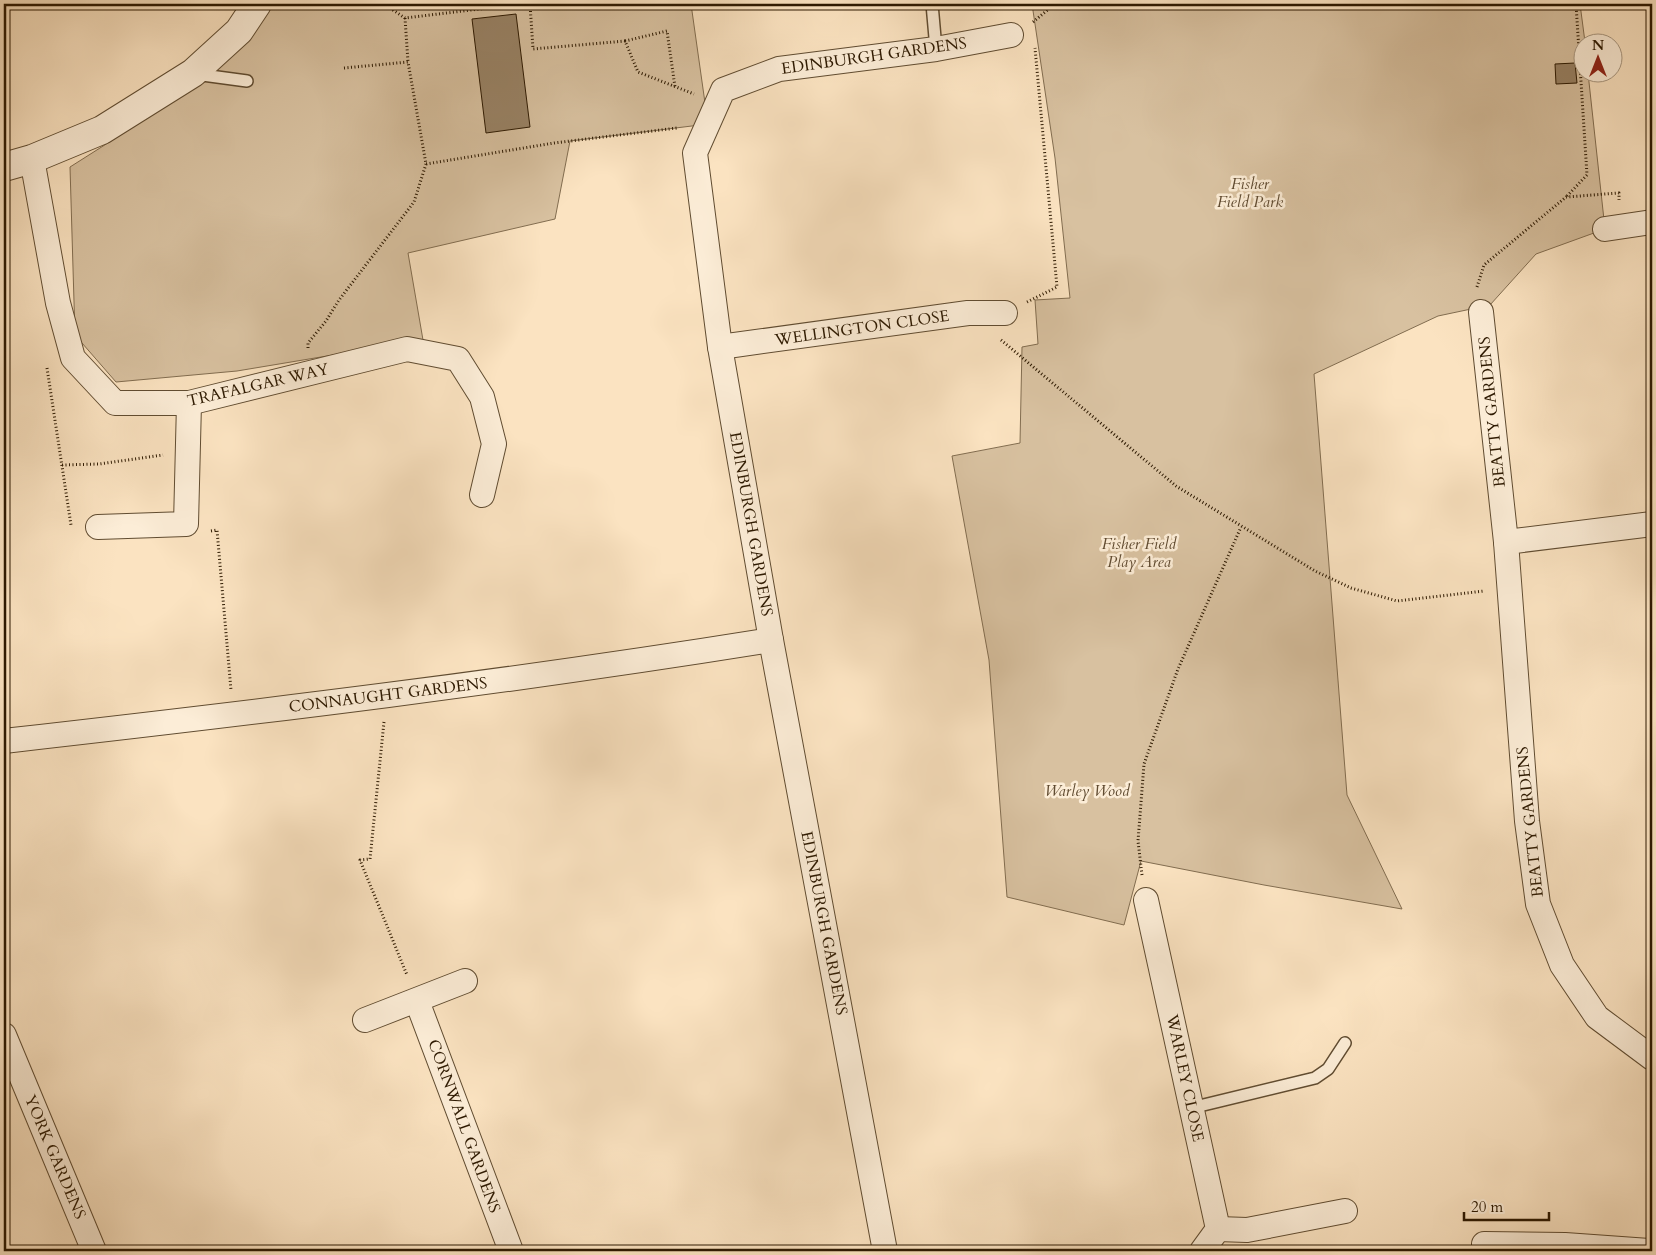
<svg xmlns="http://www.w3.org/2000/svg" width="1656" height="1255" font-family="Cardo,serif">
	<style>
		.green { fill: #d8c1a0; stroke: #826d50 }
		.building { fill: #988265; stroke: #2d1901 }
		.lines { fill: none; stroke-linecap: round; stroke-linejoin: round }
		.service-casing { stroke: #604c31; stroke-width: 14 }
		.minor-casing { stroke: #604c31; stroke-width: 26 }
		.tertiary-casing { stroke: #604c31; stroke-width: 30 }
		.path { stroke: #2d1901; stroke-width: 3; stroke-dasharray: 1 2.5; stroke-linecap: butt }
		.service { stroke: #fcedd7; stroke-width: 11 }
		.minor { stroke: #fcedd7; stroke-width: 24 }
		.tertiary { stroke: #fcedd7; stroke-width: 28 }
		.labels { text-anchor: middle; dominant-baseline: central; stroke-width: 5; stroke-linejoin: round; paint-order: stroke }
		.street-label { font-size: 16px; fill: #2d1901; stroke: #fcedd7 }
		.park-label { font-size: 16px; font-style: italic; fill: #604b31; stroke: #fcedd7 }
	</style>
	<rect width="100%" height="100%" fill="#fbe3c1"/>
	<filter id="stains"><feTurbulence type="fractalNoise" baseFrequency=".004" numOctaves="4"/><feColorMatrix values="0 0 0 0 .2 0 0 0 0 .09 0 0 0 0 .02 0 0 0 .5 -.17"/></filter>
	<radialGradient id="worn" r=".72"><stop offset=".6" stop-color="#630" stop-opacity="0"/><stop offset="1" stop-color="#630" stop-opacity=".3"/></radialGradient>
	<!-- green -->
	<g class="green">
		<path d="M 261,4 L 691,4 L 708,124 L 570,141 L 555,219 L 408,253 L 423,340 L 237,371 L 116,382 L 75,335 L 70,167 L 193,89 Z"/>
		<path d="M 1032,4 L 1580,4 L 1585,42 L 1584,72 L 1588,73 L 1605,229 L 1536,254 L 1490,305 L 1438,316 L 1314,374 L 1347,795 L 1402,909 L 1264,885 L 1141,861 L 1124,925 L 1007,897 L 989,660 L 952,456 L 1020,443 L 1022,347 L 1038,344 L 1035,300 L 1070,298 L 1055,158 Z"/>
	</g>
	<!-- building -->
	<g class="building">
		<path d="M 516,14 L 530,127 L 486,133 L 472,19 Z"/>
		<path d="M 1575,63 L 1577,83 L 1556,84 L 1555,64 Z"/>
	</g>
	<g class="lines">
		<defs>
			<g id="service">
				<path d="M 932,4 L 936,49"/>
				<path d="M 195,74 L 247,81"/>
				<path d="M 1191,1108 L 1315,1078 L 1328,1069 L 1345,1043"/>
			</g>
			<g id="minor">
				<path d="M 32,159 L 58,303 L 73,358 L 115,403 L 189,403 L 407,349 L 458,359 L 482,397 L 494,444 L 482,495"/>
				<path d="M 1605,229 L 1652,222"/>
				<path d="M 1481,312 L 1506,542 L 1527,821 L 1538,904 L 1562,965 L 1597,1017 L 1652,1058"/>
				<path d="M 720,347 L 968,313 L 1005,313"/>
				<path d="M 98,527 L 186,524 L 189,403"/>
				<path d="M 1506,542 L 1652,524"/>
				<path d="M 4,741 C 260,712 516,681 771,640"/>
				<path d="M 1146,900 L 1218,1229 L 1202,1251"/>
				<path d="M 417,1001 L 511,1251"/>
				<path d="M 365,1020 L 465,981"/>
				<path d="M 4,1035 L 94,1251"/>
				<path d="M 1218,1229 L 1247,1230 L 1345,1211"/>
				<path d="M 1484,1244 L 1565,1245 L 1649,1251"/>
				<path d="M 885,1251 L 771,640 L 720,347 L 695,153 L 723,90 L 779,69 L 936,49 L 1011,35"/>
			</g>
			<path id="tertiary" d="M 4,167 L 32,159 L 102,130 L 193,73 L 239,31 L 257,4"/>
		</defs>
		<!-- service casing -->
		<use href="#service" class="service-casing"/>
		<!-- minor casing -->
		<use href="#minor" class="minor-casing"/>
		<!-- tertiary casing -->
		<use href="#tertiary" class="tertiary-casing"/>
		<!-- path -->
		<g class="path">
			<path d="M 384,4 L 405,18 L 521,4"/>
			<path d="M 530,4 L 533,49 L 625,41 L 638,72 L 694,94"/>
			<path d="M 405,18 L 408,62"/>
			<path d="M 1033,22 L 1055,4"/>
			<path d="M 625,41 L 667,31 L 675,87"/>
			<path d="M 344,68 L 408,62 L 426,164 L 554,143 L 677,128"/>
			<path d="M 1567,196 L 1587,175 L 1576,4"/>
			<path d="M 1477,287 L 1484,265 L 1566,197 L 1619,193 L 1619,200"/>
			<path d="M 1027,302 L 1057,287 L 1035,48"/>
			<path d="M 1001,340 L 1176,486 L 1315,571 L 1351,588 L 1397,601 L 1484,591"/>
			<path d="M 308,348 L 308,343 L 326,321 L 339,300 L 414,202 L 426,164"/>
			<path d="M 47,368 L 71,525"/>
			<path d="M 62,465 L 99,464 L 163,455"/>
			<path d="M 211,531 L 217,530 L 231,690"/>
			<path d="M 384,722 L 370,859 L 360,860 L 407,975"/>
			<path d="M 1142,875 L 1138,841 L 1144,764 L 1178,669 L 1241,527"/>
		</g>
		<!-- service -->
		<use href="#service" class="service"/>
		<!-- minor -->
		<use href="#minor" class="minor"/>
		<!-- tertiary -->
		<use href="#tertiary" class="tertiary"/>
	</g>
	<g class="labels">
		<!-- street labels -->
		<g class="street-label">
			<text transform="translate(874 56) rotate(-8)">EDINBURGH GARDENS</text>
			<text transform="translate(862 328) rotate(-8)">WELLINGTON CLOSE</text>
			<text transform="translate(258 385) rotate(-13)">TRAFALGAR WAY</text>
			<text transform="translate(1492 412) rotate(-96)">BEATTY GARDENS</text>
			<text transform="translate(751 524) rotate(80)">EDINBURGH GARDENS</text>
			<text transform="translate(388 695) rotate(-7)">CONNAUGHT GARDENS</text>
			<text transform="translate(1530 822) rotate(-96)">BEATTY GARDENS</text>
			<text transform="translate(824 923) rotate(79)">EDINBURGH GARDENS</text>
			<text transform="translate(1185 1078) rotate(78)">WARLEY CLOSE</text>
			<text transform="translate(464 1126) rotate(70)">CORNWALL GARDENS</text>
			<text transform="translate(55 1157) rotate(67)">YORK GARDENS</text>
		</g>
		<!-- park labels -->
		<g class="park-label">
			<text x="1250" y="184">Fisher<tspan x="1250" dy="18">Field Park</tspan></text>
			<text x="1139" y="544">Fisher Field<tspan x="1139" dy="18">Play Area</tspan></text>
			<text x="1087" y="791">Warley Wood</text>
		</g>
	</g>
	<!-- margin -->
	<rect width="1656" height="1255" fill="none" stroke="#fbe3c1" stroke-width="20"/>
	<rect x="5" y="5" width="1646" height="1245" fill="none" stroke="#2d1901" stroke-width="2.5"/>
	<rect x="10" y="10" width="1636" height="1235" fill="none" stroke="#2d1901"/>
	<!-- north arrow -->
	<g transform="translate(1598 58)"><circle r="24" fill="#fcedd7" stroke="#a99881"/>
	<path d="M0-4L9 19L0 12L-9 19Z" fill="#8f2418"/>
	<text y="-8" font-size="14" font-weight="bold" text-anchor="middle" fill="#2d1901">N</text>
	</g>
	<!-- scale -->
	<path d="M1464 1212v8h85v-8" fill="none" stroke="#2d1901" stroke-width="2.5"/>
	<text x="1471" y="1212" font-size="15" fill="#2d1901" stroke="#fcedd7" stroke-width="4" paint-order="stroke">20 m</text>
	<rect width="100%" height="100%" filter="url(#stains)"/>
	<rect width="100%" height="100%" fill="url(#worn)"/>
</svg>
